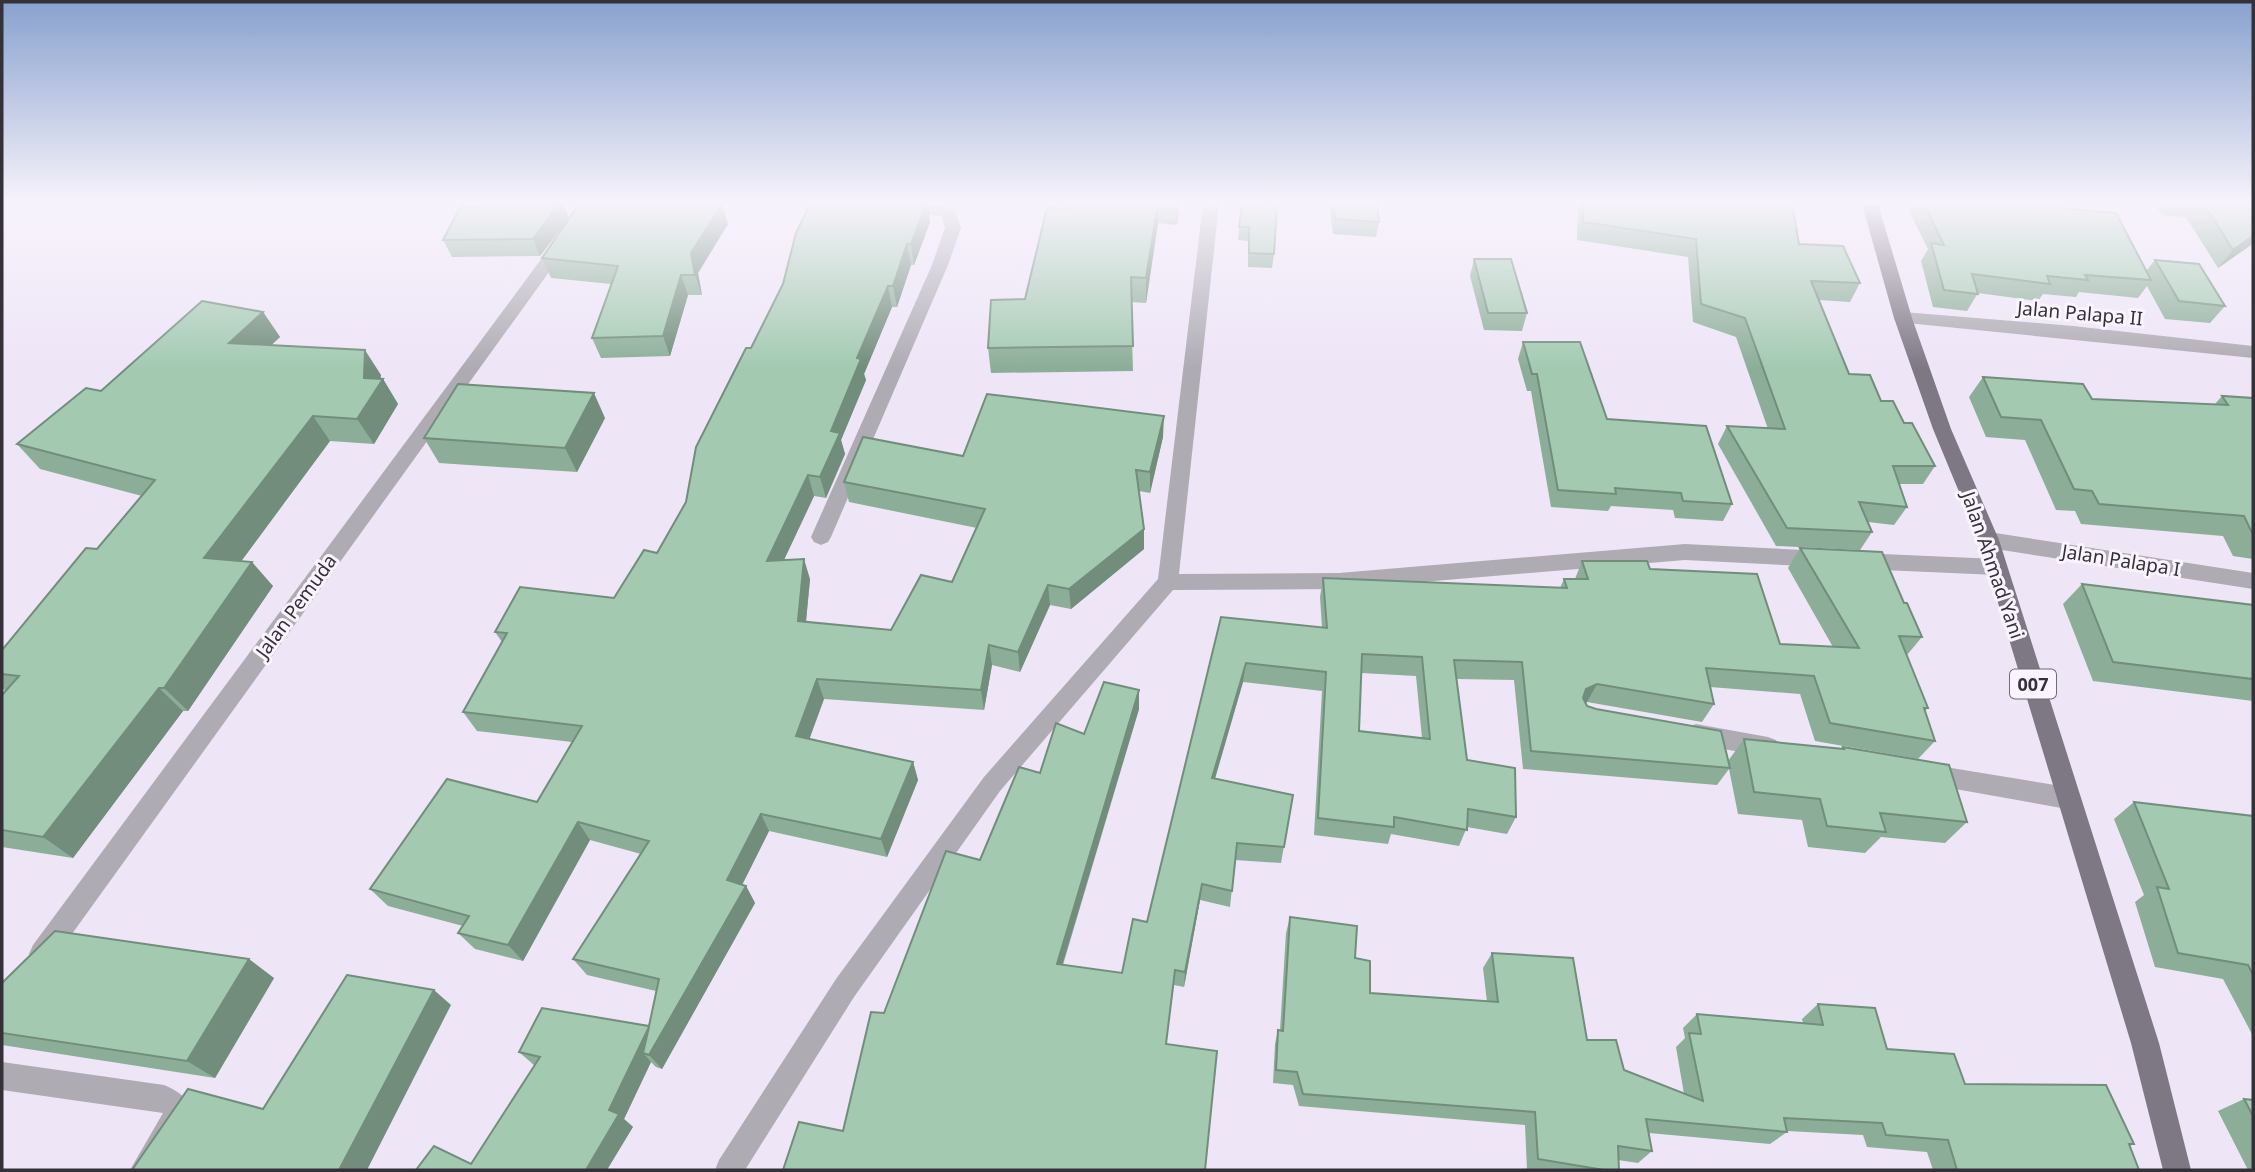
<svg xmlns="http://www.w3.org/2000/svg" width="2255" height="1172" font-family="'Noto Sans',sans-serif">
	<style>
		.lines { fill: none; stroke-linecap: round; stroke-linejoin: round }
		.minor { fill: #afabb2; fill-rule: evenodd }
		.primary { fill: #7e7784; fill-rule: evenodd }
		.wall { fill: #8cae98; fill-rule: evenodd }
		.shaded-wall { fill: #728d7c }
		.building { fill: #a3cab1; stroke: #728d7c; stroke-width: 2; fill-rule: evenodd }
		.labels { text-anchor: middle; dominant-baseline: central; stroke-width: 6; stroke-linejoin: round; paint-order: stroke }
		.shield { fill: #faf4ff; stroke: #6f6c74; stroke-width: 2 }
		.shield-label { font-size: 18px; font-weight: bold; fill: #343138 }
		.street-label { font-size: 19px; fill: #343138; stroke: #faf4ff }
	</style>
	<rect width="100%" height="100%" fill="#eee5f7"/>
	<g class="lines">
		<!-- minor -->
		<g class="minor">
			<path d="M 582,204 L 598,204 L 51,963 L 42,966 L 33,963 L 29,954 L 33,945 Z"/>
			<path d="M 879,204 L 932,204 L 955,210 L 961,228 L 948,265 L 831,537 L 828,542 L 821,545 L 814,542 L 811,537 L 932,265 L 945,228 L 942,216 L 887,209 Z"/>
			<path d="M 1203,204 L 1219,204 L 1179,574 L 1339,573 L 1685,544 L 1824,551 L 1831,553 L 1834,559 L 1831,565 L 1824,567 L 1685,560 L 1339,589 L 1173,590 L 1000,791 L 854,997 L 745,1170 L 715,1170 L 719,1160 L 836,979 L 984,777 L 1158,579 Z"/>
			<path d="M 1903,312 L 2073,326 L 2253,346 L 2253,358 L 1897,322 L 1894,318 L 1897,314 Z"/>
			<path d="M 1989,532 L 2253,573 L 2253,589 L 1989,548 L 1982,545 L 1979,540 L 1982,535 Z"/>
			<path d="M 1859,553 L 1997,559 L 2004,561 L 2007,567 L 2004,573 L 1997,575 L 1859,569 L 1852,567 L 1849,561 L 1852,555 Z"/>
			<path d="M 1696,724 L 1768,737 L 1776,740 L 1780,747 L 1776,754 L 1768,757 L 1696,744 L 1688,741 L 1685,734 L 1688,727 Z"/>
			<path d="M 1927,764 L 2067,787 L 2075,791 L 2079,798 L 2075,805 L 2067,809 L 1927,784 L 1919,781 L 1915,774 L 1919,767 Z"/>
			<path d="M 2,1062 L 164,1085 C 215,1106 180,1138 160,1170 L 130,1170 L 163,1113 L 2,1090 Z"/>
		</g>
		<!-- primary -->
		<path class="primary" d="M 1862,204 L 1878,204 L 1912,318 L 1951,429 L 1999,540 L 2159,1043 L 2191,1170 L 2163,1170 L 2131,1043 L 1979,540 L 1933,429 L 1894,318 Z"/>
	</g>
	<!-- wall -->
	<g class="wall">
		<path d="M 1068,204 L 1180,204 L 1177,225 L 1158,223 L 1146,303 L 1131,302 L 1133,371 L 991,373 L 988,348 L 1025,299 L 1067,209 Z"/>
		<path d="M 1242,204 L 1274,254 L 1272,268 L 1248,267 L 1248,241 L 1238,240 Z"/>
		<path d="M 1329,204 L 1377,204 L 1379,222 L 1376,237 L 1333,234 Z"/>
		<path d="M 1578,204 L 1792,204 L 1799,244 L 1860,283 L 1850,302 L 1819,300 L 1849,374 L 1881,401 L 1904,423 L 1935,466 L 1923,484 L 1899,484 L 1907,507 L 1894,525 L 1868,522 L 1872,532 L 1860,550 L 1776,546 L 1718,444 L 1727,426 L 1768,429 L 1736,337 L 1693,322 L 1688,257 L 1577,240 Z"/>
		<path d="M 1911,204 L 2059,204 L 2061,208 L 2146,271 L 2155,260 L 2225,306 L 2210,323 L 2165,319 L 2147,286 L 2138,298 L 2079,292 L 2076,297 L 2043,294 L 2038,301 L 1978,293 L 1967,311 L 1933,307 L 1921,261 L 1928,249 L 1908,209 Z"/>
		<path d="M 2154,204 L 2253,204 L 2253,248 L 2251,245 L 2218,268 L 2186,217 L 2162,215 Z"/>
		<path d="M 569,218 L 540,256 L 452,257 L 443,240 Z"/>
		<path d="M 930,222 L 914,265 L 911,265 L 897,307 L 892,307 L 864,374 L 866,380 L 841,440 L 845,454 L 826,498 L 814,496 L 784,560 L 810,579 L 806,622 L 891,630 L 952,582 L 977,528 L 849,502 L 844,482 L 963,456 L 1163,437 L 1150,493 L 1139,491 L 1144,529 L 1144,549 L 1071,609 L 1050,605 L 1020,672 L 992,665 L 984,710 L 824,699 L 809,738 L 913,762 L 918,780 L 887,857 L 769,831 L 742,885 L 746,886 L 755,903 L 662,1069 L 656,1067 L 651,1062 L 624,1119 L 633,1127 L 471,1164 L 535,1066 L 519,1052 L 649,1026 L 656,991 L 587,975 L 573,959 L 641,854 L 590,840 L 523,961 L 475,949 L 458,933 L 463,926 L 388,906 L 370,889 L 537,802 L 572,742 L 477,731 L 463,712 L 502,642 L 495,632 L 614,598 L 657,553 L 686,502 L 751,348 Z"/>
		<path d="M 728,224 L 698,273 L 702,295 L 688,295 L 670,356 L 601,358 L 592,338 L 611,284 L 551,278 L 542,258 Z"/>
		<path d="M 1474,259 L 1527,313 L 1522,331 L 1484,330 L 1470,276 Z"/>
		<path d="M 263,312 L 280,337 L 271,345 L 381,375 L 380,379 L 383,379 L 398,404 L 374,444 L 330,441 L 241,561 L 273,586 L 188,711 L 183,711 L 73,858 L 2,847 L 2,695 L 6,691 L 2,688 L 2,650 L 97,549 L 142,496 L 40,469 L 17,444 L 101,391 Z"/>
		<path d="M 1523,342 L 1607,419 L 1732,504 L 1723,521 L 1675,518 L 1673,510 L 1611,506 L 1608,511 L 1551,507 L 1531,391 L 1527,391 L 1518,359 Z"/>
		<path d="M 1983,377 L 2092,399 L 2215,404 L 2222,396 L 2253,398 L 2253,559 L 2233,556 L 2223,536 L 2081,524 L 2075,511 L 2056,510 L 2025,440 L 1986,437 L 1969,397 Z"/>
		<path d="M 605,418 L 577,472 L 439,463 L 424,438 Z"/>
		<path d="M 1800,548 L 1904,603 L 1922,637 L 1907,655 L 1928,708 L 1925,711 L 1935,741 L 1918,759 L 1815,741 L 1800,694 L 1710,687 L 1714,704 L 1702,722 L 1587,702 L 1586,703 L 1587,706 L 1728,761 L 1744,739 L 1841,749 L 1843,747 L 1967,822 L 1945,843 L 1881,837 L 1865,853 L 1808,847 L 1802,820 L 1738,814 L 1729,769 L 1717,785 L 1523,769 L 1514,680 L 1457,679 L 1467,760 L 1516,817 L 1507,834 L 1467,827 L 1459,846 L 1391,834 L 1388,844 L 1314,835 L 1322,691 L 1243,682 L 1215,779 L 1293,795 L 1281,863 L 1235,860 L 1230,907 L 1200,900 L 1184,987 L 1174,985 L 1166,1044 L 843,1131 L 884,1013 L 980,860 L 1040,773 L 1084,734 L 1139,690 L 1139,709 L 1063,965 L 1122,973 L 1147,922 L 1221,617 L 1322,628 L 1320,597 L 1323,578 L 1560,588 L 1564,579 L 1575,579 L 1582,561 L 1650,569 L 1780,644 L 1833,647 L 1788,568 ZM 1361,673 L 1416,676 L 1422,738 L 1359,731 Z"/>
		<path d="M 2082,584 L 2253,605 L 2253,701 L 2093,681 L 2063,604 Z"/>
		<path d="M 2134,802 L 2253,816 L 2253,1036 L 2223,979 L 2155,967 L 2135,902 L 2144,895 L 2114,819 Z"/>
		<path d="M 1290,917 L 1355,958 L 1370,993 L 1487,1002 L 1483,968 L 1492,953 L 1587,1040 L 1624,1070 L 1684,1094 L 1676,1047 L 1685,1038 L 1683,1028 L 1697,1014 L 1803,1023 L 1802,1019 L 1818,1004 L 1887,1049 L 1965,1084 L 2134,1144 L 2130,1146 L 2139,1170 L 1933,1170 L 1927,1152 L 1867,1147 L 1863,1135 L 1787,1131 L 1787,1132 L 1770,1144 L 1649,1133 L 1652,1151 L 1638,1163 L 1618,1160 L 1619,1170 L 1527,1170 L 1525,1125 L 1299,1106 L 1293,1085 L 1273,1083 L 1275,1044 L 1278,1030 L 1280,1030 L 1286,933 Z"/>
		<path d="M 274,978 L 215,1078 L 2,1045 L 2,983 Z"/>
		<path d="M 2244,1099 L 2253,1100 L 2253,1170 L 2248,1170 L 2218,1111 Z"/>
	</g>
	<!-- shaded-wall -->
	<g class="shaded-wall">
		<path d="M 559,204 L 563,204 L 569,218 L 540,256 L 533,239 Z"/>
		<path d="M 722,204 L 728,224 L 698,273 L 702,295 L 695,275 L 691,253 Z"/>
		<path d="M 926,204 L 928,204 L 930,222 L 914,265 L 911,244 Z"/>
		<path d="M 1158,204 L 1158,223 L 1146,303 L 1146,278 Z"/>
		<path d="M 1178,204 L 1180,204 L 1177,225 Z"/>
		<path d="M 2253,236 L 2253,242 L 2251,245 L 2218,268 L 2233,250 Z"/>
		<path d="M 907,244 L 911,265 L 897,307 L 893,286 Z"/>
		<path d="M 681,275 L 688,295 L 670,356 L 663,336 Z"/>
		<path d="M 888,286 L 892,307 L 864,374 L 866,380 L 841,440 L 845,454 L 826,498 L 820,477 L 831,431 L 857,358 Z"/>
		<path d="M 263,312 L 280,337 L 247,368 L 229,343 Z"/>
		<path d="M 365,350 L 381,375 L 380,383 L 383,379 L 398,404 L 374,444 L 357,419 L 364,378 Z"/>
		<path d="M 594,393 L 605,418 L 577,472 L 565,448 Z"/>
		<path d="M 313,416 L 330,441 L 226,582 L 204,558 Z"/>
		<path d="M 1164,416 L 1163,437 L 1150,493 L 1150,472 Z"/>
		<path d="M 808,475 L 814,496 L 774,581 L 767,561 Z"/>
		<path d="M 1144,529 L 1144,549 L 1071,609 L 1069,589 Z"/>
		<path d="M 804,559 L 810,579 L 804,641 L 798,621 Z"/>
		<path d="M 252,562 L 273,586 L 188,711 L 164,688 Z"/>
		<path d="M 1048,585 L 1050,605 L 1020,672 L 1018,652 Z"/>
		<path d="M 989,645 L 992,665 L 984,710 L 981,690 Z"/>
		<path d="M 1246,663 L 1243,682 L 1210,795 L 1212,778 Z"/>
		<path d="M 817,679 L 824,699 L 804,754 L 796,736 Z"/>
		<path d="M 1597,684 L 1587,702 L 1577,707 L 1586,689 Z"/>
		<path d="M 159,688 L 183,711 L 73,858 L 43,837 Z"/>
		<path d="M 1139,690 L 1139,709 L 1058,979 L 1057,964 Z"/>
		<path d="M 913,762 L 918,780 L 887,857 L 881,839 Z"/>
		<path d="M 761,814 L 769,831 L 736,897 L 727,880 Z"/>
		<path d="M 578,822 L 590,840 L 523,961 L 508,945 Z"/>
		<path d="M 1202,884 L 1200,900 L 1184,987 L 1185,972 Z"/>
		<path d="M 746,886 L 755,903 L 662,1069 L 649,1055 L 643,1053 L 651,1062 L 624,1119 L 633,1127 L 607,1170 L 586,1170 L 609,1110 L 649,1027 Z"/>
		<path d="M 249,959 L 274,978 L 215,1078 L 187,1061 Z"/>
		<path d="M 434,990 L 451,1005 L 367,1170 L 339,1170 Z"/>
	</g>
	<!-- building -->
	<g class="building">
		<path d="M 485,204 L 559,204 L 533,239 L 443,240 L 461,206 L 483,206 Z"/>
		<path d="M 579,204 L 614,204 L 627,205 L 628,204 L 722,204 L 691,253 L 695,275 L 681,275 L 663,336 L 592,338 L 618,266 L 542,258 Z"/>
		<path d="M 810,204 L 926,204 L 911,244 L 907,244 L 893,286 L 888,286 L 857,358 L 861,359 L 831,431 L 840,433 L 820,477 L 808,475 L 767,561 L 804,559 L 798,621 L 891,630 L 921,575 L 952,582 L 985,509 L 844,482 L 863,437 L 963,456 L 987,394 L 1164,416 L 1150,472 L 1136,470 L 1144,529 L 1069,589 L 1048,585 L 1018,652 L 989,645 L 981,690 L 817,679 L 796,736 L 913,762 L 881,839 L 761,814 L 727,880 L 746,886 L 649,1055 L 643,1053 L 649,1027 L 609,1110 L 619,1114 L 586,1170 L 416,1170 L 434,1146 L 471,1164 L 540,1057 L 519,1052 L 542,1008 L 649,1026 L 659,979 L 573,959 L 649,841 L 578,822 L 508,945 L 458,933 L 469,916 L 370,889 L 447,779 L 537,802 L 582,726 L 463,712 L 507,633 L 495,632 L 520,587 L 614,598 L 644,550 L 657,553 L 686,502 L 696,447 L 746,348 L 751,348 L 783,284 L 796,233 Z"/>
		<path d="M 1068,204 L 1158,204 L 1146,278 L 1131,277 L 1133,346 L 988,348 L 991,300 L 1025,299 L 1047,208 L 1067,209 Z"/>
		<path d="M 1242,204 L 1277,204 L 1274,254 L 1249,253 L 1249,227 L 1239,227 Z"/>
		<path d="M 1333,204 L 1377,204 L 1379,222 L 1335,219 Z"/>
		<path d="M 1583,204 L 1792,204 L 1799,244 L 1843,246 L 1860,283 L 1811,281 L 1849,374 L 1870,375 L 1881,401 L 1893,401 L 1904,423 L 1912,423 L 1935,466 L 1893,466 L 1907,507 L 1859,502 L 1872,532 L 1787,528 L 1727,426 L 1785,429 L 1745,318 L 1701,304 L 1696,239 L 1583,222 Z"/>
		<path d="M 1924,204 L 2059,204 L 2061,208 L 2116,213 L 2151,280 L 2085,275 L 2088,280 L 2047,276 L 2050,284 L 1972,274 L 1978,294 L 1944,290 L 1931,243 L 1944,245 Z"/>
		<path d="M 2204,204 L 2253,204 L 2253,236 L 2233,250 Z"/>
		<path d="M 1474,259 L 1511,259 L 1527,313 L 1488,313 Z"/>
		<path d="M 2155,260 L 2199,264 L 2225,306 L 2179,301 Z"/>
		<path d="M 202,301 L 263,312 L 229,343 L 365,350 L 364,378 L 383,379 L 357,419 L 313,416 L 204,558 L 252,562 L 164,688 L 159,688 L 43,837 L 2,830 L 2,695 L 19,676 L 2,674 L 2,650 L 86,548 L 97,549 L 155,480 L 17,444 L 86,388 L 101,391 Z"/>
		<path d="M 1523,342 L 1580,342 L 1607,419 L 1706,426 L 1732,504 L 1683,501 L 1681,493 L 1615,488 L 1616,494 L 1558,490 L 1537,374 L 1532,374 Z"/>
		<path d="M 1983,377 L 2083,384 L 2092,399 L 2228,405 L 2222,396 L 2253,398 L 2253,535 L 2244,516 L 2099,504 L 2092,491 L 2074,489 L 2041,420 L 2001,417 Z"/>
		<path d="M 458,384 L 594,393 L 565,448 L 424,438 Z"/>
		<path d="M 1800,548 L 1882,552 L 1904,603 L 1907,603 L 1922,637 L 1899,636 L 1928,708 L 1924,708 L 1935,741 L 1830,723 L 1814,676 L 1706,668 L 1714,704 L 1597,684 L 1586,689 L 1583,698 L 1587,706 L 1596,709 L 1721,731 L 1730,768 L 1531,751 L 1522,662 L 1454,660 L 1467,760 L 1515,768 L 1516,817 L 1468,809 L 1467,830 L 1394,817 L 1394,827 L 1318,818 L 1326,672 L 1246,663 L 1212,778 L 1293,795 L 1284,847 L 1237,843 L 1232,891 L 1202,884 L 1185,972 L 1175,970 L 1166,1044 L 1217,1051 L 1205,1170 L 783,1170 L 799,1122 L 843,1131 L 871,1012 L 884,1013 L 946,851 L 980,860 L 1019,767 L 1040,773 L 1056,723 L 1084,734 L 1104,682 L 1139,690 L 1057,964 L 1122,973 L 1133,919 L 1147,922 L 1221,617 L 1327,628 L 1323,578 L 1567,588 L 1564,579 L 1588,579 L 1582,561 L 1647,561 L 1650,569 L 1757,574 L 1780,644 L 1859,648 ZM 1362,654 L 1422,657 L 1430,739 L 1359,731 Z"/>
		<path d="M 2082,584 L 2253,605 L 2253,679 L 2113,662 Z"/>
		<path d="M 1744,739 L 1844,749 L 1843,747 L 1949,765 L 1967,822 L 1880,813 L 1886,832 L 1827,826 L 1820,799 L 1754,792 Z"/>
		<path d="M 2134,802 L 2253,816 L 2253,975 L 2248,965 L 2178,953 L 2157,887 L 2169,889 Z"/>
		<path d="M 1290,917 L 1357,926 L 1355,958 L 1370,961 L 1370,993 L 1498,1002 L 1492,953 L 1573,958 L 1587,1040 L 1616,1040 L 1624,1070 L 1703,1101 L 1689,1033 L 1701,1034 L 1697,1014 L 1823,1025 L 1818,1004 L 1875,1008 L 1887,1049 L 1954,1054 L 1965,1084 L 2106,1085 L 2134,1144 L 2129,1144 L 2139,1170 L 1957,1170 L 1948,1140 L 1886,1135 L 1882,1123 L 1784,1118 L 1787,1132 L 1646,1119 L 1652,1151 L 1618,1146 L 1619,1170 L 1604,1170 L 1538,1159 L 1535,1112 L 1303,1094 L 1297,1072 L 1276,1070 L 1278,1030 L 1283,1031 Z"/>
		<path d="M 55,931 L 249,959 L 187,1061 L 2,1033 L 2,983 Z"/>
		<path d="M 347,975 L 434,990 L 339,1170 L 132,1170 L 188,1089 L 263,1109 Z"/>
		<path d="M 2244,1099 L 2253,1100 L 2253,1116 Z"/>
	</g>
	<!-- sky -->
	<linearGradient id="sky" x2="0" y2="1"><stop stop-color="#88a1ce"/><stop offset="0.55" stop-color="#f7f3fb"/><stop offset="1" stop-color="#f7f3fb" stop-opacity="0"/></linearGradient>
	<rect width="2255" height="368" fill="url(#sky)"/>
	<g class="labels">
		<!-- shield labels -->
		<rect class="shield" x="2010" y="669.5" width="46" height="29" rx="5"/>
		<g class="shield-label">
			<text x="2033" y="684">007</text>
		</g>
		<!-- street labels -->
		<g class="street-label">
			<text transform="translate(2080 313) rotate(5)">Jalan Palapa II</text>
			<text transform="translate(2121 560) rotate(9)">Jalan Palapa I</text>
			<text transform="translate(1993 565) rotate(71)">Jalan Ahmad Yani</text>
			<text transform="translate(296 606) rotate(-54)">Jalan Pemuda</text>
		</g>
	</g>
	<!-- border -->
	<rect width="2255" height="1172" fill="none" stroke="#343138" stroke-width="7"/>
</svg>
